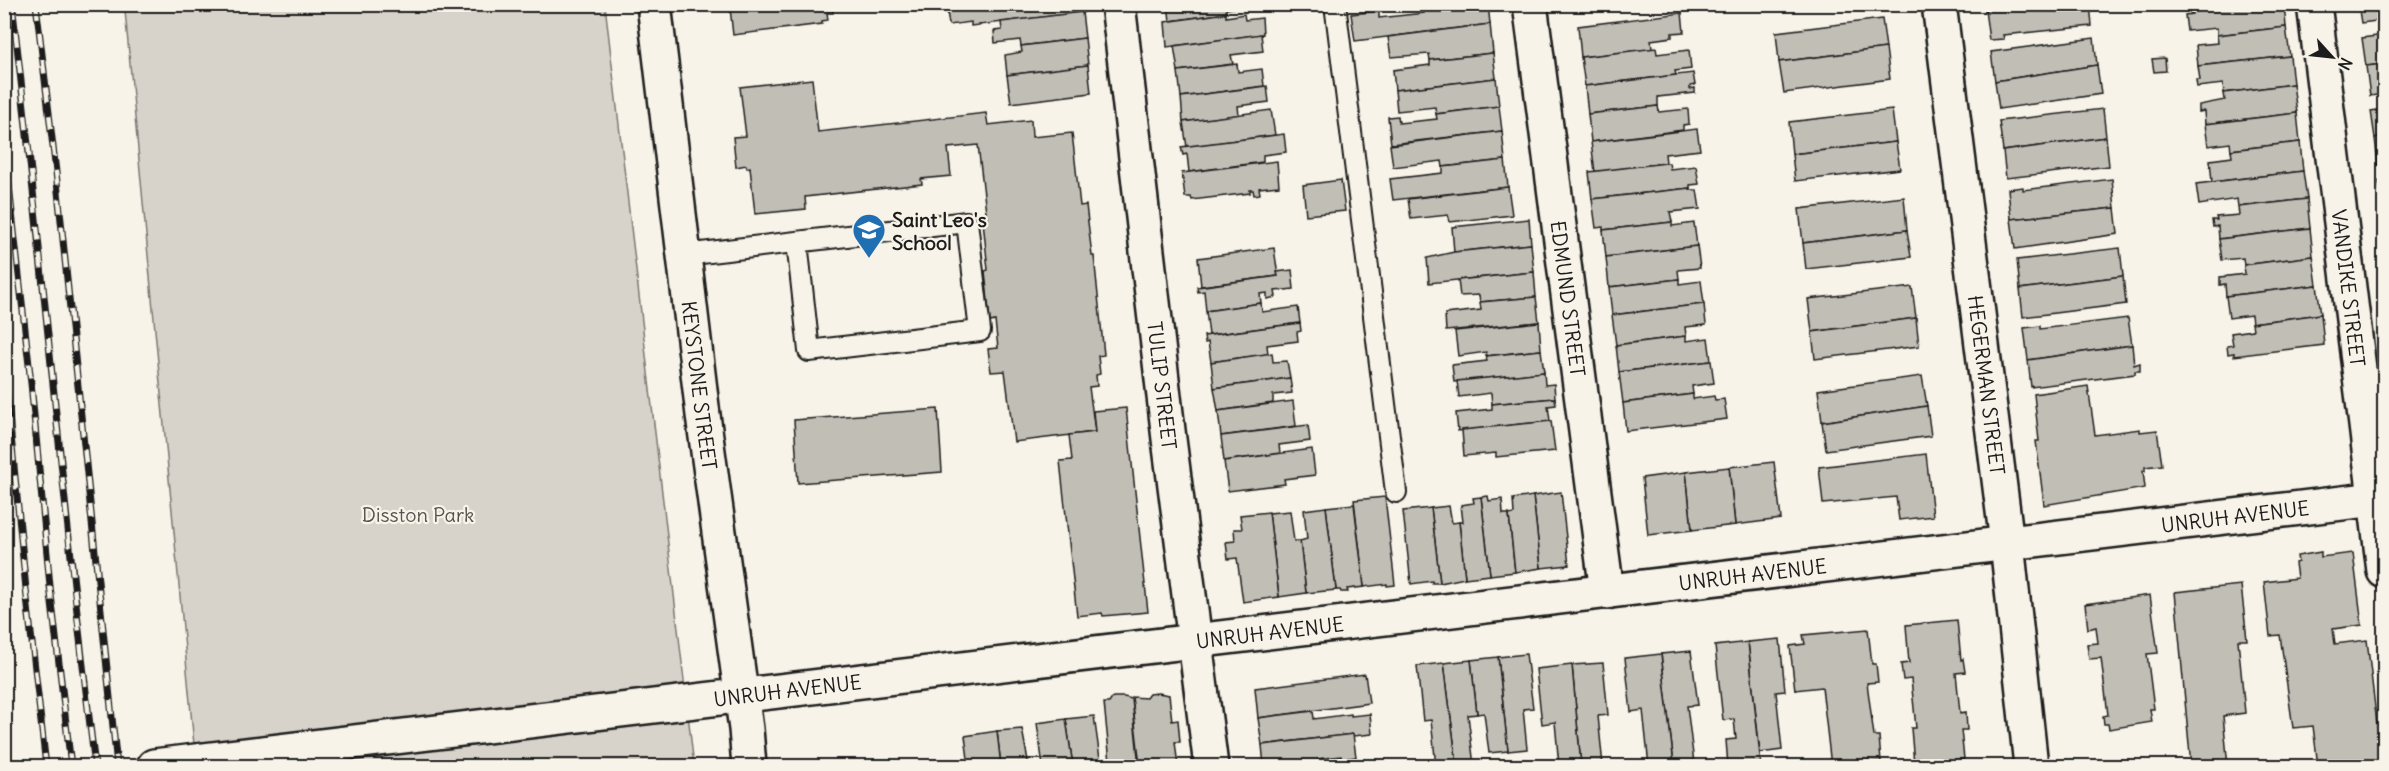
<svg xmlns="http://www.w3.org/2000/svg" width="2389" height="771" font-family="Delius,sans-serif">
	<style>
		.green { fill: #d7d3cb; stroke: #7a7874; stroke-width: 1.5 }
		.building { fill: #c0beb5; stroke: #1c1c1c; stroke-width: 1.5 }
		.lines { fill: none; stroke-linecap: round; stroke-linejoin: round }
		.lane-casing { stroke: #1c1c1c; stroke-width: 24 }
		.street-casing { stroke: #1c1c1c; stroke-width: 38 }
		.lane { stroke: #f7f3e8; stroke-width: 20 }
		.street { stroke: #f7f3e8; stroke-width: 33 }
		.rail-casing { stroke: #1c1c1c; stroke-width: 7 }
		.rail { stroke: #f7f3e8; stroke-width: 4.5; stroke-dasharray: 14; stroke-linecap: butt }
		.labels { text-anchor: middle; dominant-baseline: central; stroke-width: 4.5; stroke-linejoin: round; paint-order: stroke }
		.poi-label { font-size: 20px; font-weight: bold; fill: #1c1c1c; stroke: #f7f3e8; text-anchor: start }
		.street-label { font-size: 20px; fill: #1c1c1c; stroke: #f7f3e8 }
		.park-label { font-size: 20px; fill: #545351; stroke: #f7f3e8 }
	</style>
	<rect width="100%" height="100%" fill="#f7f3e8"/>
	<filter id="ink" filterUnits="userSpaceOnUse"><feTurbulence type="fractalNoise" baseFrequency=".0167" numOctaves="2"/><feDisplacementMap in="SourceGraphic" scale="12" xChannelSelector="R" yChannelSelector="G"/><feConvolveMatrix kernelMatrix="1 2 1 2 8 2 1 2 1" color-interpolation-filters="sRGB"/></filter>
	<g filter="url(#ink)">
		<!-- green -->
		<path class="green" d="M 173,4 L 605,5 L 694,766 L 196,766 L 125,11 Z"/>
		<!-- building -->
		<g class="building">
			<path d="M 757,4 L 832,4 L 833,13 L 827,13 L 828,20 L 822,21 L 822,24 L 733,35 L 730,8 Z"/>
			<path d="M 946,4 L 1083,4 L 1084,12 L 971,26 L 971,22 L 949,25 Z"/>
			<path d="M 1168,4 L 1246,4 L 1246,6 L 1226,9 L 1226,13 L 1170,21 Z"/>
			<path d="M 1431,4 L 1488,4 L 1490,24 L 1355,41 L 1351,14 L 1379,11 L 1379,18 L 1424,13 L 1423,6 Z"/>
			<path d="M 1985,4 L 2027,4 L 1985,10 Z"/>
			<path d="M 2027,4 L 2090,4 L 2092,26 L 2003,35 L 2004,39 L 1989,40 L 1985,10 Z"/>
			<path d="M 2191,4 L 2228,4 L 2192,9 Z"/>
			<path d="M 2228,4 L 2284,4 L 2286,27 L 2217,35 L 2217,28 L 2187,31 L 2185,15 L 2192,14 L 2192,9 Z"/>
			<path d="M 2358,4 L 2384,4 L 2384,20 L 2361,23 Z"/>
			<path d="M 1082,12 L 1085,38 L 1021,46 L 1020,40 L 995,43 L 994,31 L 1002,30 L 1001,22 Z"/>
			<path d="M 1226,13 L 1226,17 L 1244,14 L 1245,20 L 1262,18 L 1263,34 L 1167,47 L 1165,22 Z"/>
			<path d="M 1682,13 L 1684,32 L 1672,33 L 1672,37 L 1651,40 L 1652,49 L 1581,57 L 1578,26 Z"/>
			<path d="M 1882,19 L 1886,48 L 1779,62 L 1776,32 Z"/>
			<path d="M 1490,24 L 1493,53 L 1430,60 L 1429,54 L 1391,57 L 1388,37 Z"/>
			<path d="M 2286,27 L 2290,56 L 2198,66 L 2196,45 L 2218,43 L 2217,35 Z"/>
			<path d="M 1261,34 L 1263,51 L 1231,55 L 1233,64 L 1178,71 L 1174,46 Z"/>
			<path d="M 2384,35 L 2384,64 L 2366,66 L 2362,38 Z"/>
			<path d="M 1085,38 L 1088,65 L 1007,75 L 1005,55 L 1022,52 L 1021,46 Z"/>
			<path d="M 2094,38 L 2097,65 L 1995,81 L 1991,52 Z"/>
			<path d="M 1656,48 L 1657,54 L 1689,50 L 1691,69 L 1675,71 L 1676,75 L 1585,86 L 1581,57 Z"/>
			<path d="M 1886,48 L 1890,79 L 1784,93 L 1779,62 Z"/>
			<path d="M 1493,53 L 1496,78 L 1395,90 L 1393,70 L 1430,65 L 1430,60 Z"/>
			<path d="M 2290,56 L 2293,84 L 2224,93 L 2223,84 L 2197,87 L 2196,80 L 2200,80 L 2198,66 Z"/>
			<path d="M 2165,58 L 2166,71 L 2154,72 L 2152,59 Z"/>
			<path d="M 1237,64 L 1238,72 L 1262,69 L 1264,86 L 1181,97 L 1178,71 Z"/>
			<path d="M 2384,64 L 2384,94 L 2370,96 L 2366,66 Z"/>
			<path d="M 1088,65 L 1091,93 L 1011,103 L 1007,75 Z"/>
			<path d="M 2097,65 L 2101,94 L 1999,109 L 1995,81 Z"/>
			<path d="M 1693,73 L 1695,85 L 1690,86 L 1690,89 L 1695,88 L 1695,93 L 1658,97 L 1658,106 L 1588,114 L 1585,86 Z"/>
			<path d="M 1496,78 L 1499,106 L 1436,114 L 1435,107 L 1397,111 L 1395,90 Z"/>
			<path d="M 812,79 L 818,132 L 986,113 L 988,125 L 1031,120 L 1032,137 L 1072,133 L 1080,206 L 1086,205 L 1092,256 L 1094,256 L 1104,355 L 1098,356 L 1100,374 L 1096,375 L 1097,386 L 1089,387 L 1095,432 L 1014,442 L 1005,371 L 991,372 L 988,349 L 998,348 L 995,321 L 990,322 L 985,271 L 988,270 L 983,221 L 987,220 L 978,145 L 948,148 L 951,176 L 921,179 L 922,184 L 805,197 L 806,209 L 755,214 L 750,167 L 747,168 L 746,165 L 736,167 L 733,137 L 746,136 L 740,87 Z"/>
			<path d="M 2293,84 L 2297,113 L 2205,124 L 2204,111 L 2199,112 L 2199,105 L 2225,100 L 2224,93 Z"/>
			<path d="M 1267,86 L 1269,102 L 1238,106 L 1239,115 L 1183,122 L 1181,97 Z"/>
			<path d="M 1499,106 L 1502,131 L 1391,144 L 1388,117 L 1398,116 L 1399,123 L 1437,119 L 1436,114 Z"/>
			<path d="M 1658,106 L 1659,112 L 1688,109 L 1689,124 L 1683,125 L 1683,130 L 1591,142 L 1588,114 Z"/>
			<path d="M 2103,109 L 2106,137 L 2003,151 L 1999,121 Z"/>
			<path d="M 2384,109 L 2384,136 L 2375,138 L 2371,111 Z"/>
			<path d="M 1271,110 L 1275,135 L 1187,147 L 1183,122 Z"/>
			<path d="M 1892,110 L 1896,142 L 1792,154 L 1789,122 Z"/>
			<path d="M 2297,113 L 2300,142 L 2231,150 L 2230,143 L 2208,146 L 2205,124 Z"/>
			<path d="M 1697,129 L 1700,150 L 1665,154 L 1666,163 L 1595,172 L 1591,142 Z"/>
			<path d="M 1502,131 L 1505,160 L 1443,167 L 1442,161 L 1393,167 L 1390,145 Z"/>
			<path d="M 1284,134 L 1286,152 L 1263,155 L 1263,162 L 1189,172 L 1187,154 L 1183,155 L 1181,147 Z"/>
			<path d="M 2384,136 L 2384,165 L 2378,165 L 2375,138 Z"/>
			<path d="M 2106,137 L 2109,166 L 2006,178 L 2003,151 Z"/>
			<path d="M 1896,142 L 1900,169 L 1795,181 L 1792,154 Z"/>
			<path d="M 2300,142 L 2303,171 L 2212,182 L 2210,160 L 2232,157 L 2231,150 Z"/>
			<path d="M 1505,160 L 1508,187 L 1393,200 L 1390,179 L 1443,173 L 1443,167 Z"/>
			<path d="M 1277,161 L 1279,186 L 1259,188 L 1260,194 L 1254,195 L 1253,190 L 1250,190 L 1250,193 L 1192,200 L 1191,197 L 1185,197 L 1182,173 Z"/>
			<path d="M 1666,163 L 1669,163 L 1670,169 L 1696,166 L 1699,184 L 1690,185 L 1690,188 L 1592,199 L 1589,172 Z"/>
			<path d="M 2303,171 L 2307,199 L 2238,207 L 2237,199 L 2199,205 L 2196,184 Z"/>
			<path d="M 2112,179 L 2115,208 L 2011,219 L 2008,189 L 2023,187 L 2023,190 Z"/>
			<path d="M 1341,180 L 1345,211 L 1306,215 L 1303,185 Z"/>
			<path d="M 2384,180 L 2384,210 L 2383,210 L 2379,181 Z"/>
			<path d="M 1508,187 L 1512,215 L 1450,222 L 1448,215 L 1411,219 L 1408,199 Z"/>
			<path d="M 1690,188 L 1690,190 L 1697,190 L 1700,209 L 1670,212 L 1672,222 L 1603,230 L 1603,227 L 1596,228 L 1592,199 Z"/>
			<path d="M 1904,197 L 1907,230 L 1803,243 L 1799,209 Z"/>
			<path d="M 2307,199 L 2310,228 L 2219,239 L 2218,226 L 2213,227 L 2212,220 L 2217,220 L 2216,217 L 2239,215 L 2238,207 Z"/>
			<path d="M 2115,208 L 2118,234 L 2015,249 L 2011,219 Z"/>
			<path d="M 1529,219 L 1531,244 L 1454,252 L 1452,227 Z"/>
			<path d="M 1672,222 L 1672,226 L 1694,223 L 1697,246 L 1606,257 L 1603,230 Z"/>
			<path d="M 2310,228 L 2313,256 L 2244,265 L 2243,258 L 2222,260 L 2219,239 Z"/>
			<path d="M 1907,230 L 1911,257 L 1806,269 L 1803,243 Z"/>
			<path d="M 1531,244 L 1534,272 L 1429,283 L 1427,258 L 1454,252 Z"/>
			<path d="M 1697,246 L 1700,268 L 1678,270 L 1679,279 L 1609,287 L 1606,257 Z"/>
			<path d="M 1274,248 L 1278,276 L 1201,286 L 1198,258 Z"/>
			<path d="M 2120,248 L 2123,276 L 2020,289 L 2017,260 Z"/>
			<path d="M 2313,256 L 2317,285 L 2226,296 L 2225,284 L 2220,285 L 2220,277 L 2245,274 L 2244,265 Z"/>
			<path d="M 1292,270 L 1294,289 L 1275,291 L 1276,297 L 1267,299 L 1267,293 L 1260,294 L 1261,303 L 1206,311 L 1204,291 L 1198,292 L 1197,287 L 1278,276 L 1277,272 Z"/>
			<path d="M 1534,272 L 1536,297 L 1480,302 L 1479,295 L 1460,296 L 1458,280 Z"/>
			<path d="M 2123,276 L 2126,304 L 2023,317 L 2020,289 Z"/>
			<path d="M 1679,279 L 1679,284 L 1701,281 L 1704,304 L 1612,315 L 1609,287 Z"/>
			<path d="M 2317,285 L 2321,314 L 2252,323 L 2251,315 L 2229,318 L 2226,296 Z"/>
			<path d="M 1912,287 L 1916,318 L 1812,332 L 1808,299 Z"/>
			<path d="M 1536,297 L 1539,322 L 1446,331 L 1445,314 L 1481,310 L 1480,302 Z"/>
			<path d="M 1261,303 L 1262,312 L 1298,307 L 1300,323 L 1209,335 L 1206,311 Z"/>
			<path d="M 1704,304 L 1706,325 L 1685,327 L 1686,336 L 1616,345 L 1612,315 Z"/>
			<path d="M 2321,314 L 2324,345 L 2234,356 L 2234,353 L 2228,354 L 2227,346 L 2233,345 L 2231,333 L 2253,330 L 2252,323 Z"/>
			<path d="M 1916,318 L 1919,346 L 1815,359 L 1812,332 Z"/>
			<path d="M 2128,318 L 2132,345 L 2028,360 L 2024,328 L 2040,326 L 2040,329 Z"/>
			<path d="M 1539,322 L 1541,350 L 1486,356 L 1486,352 L 1458,356 L 1455,331 Z"/>
			<path d="M 1300,323 L 1301,331 L 1297,332 L 1298,341 L 1267,345 L 1268,354 L 1211,362 L 1208,342 L 1205,343 L 1204,336 Z"/>
			<path d="M 1686,336 L 1686,341 L 1708,338 L 1711,361 L 1619,372 L 1616,345 Z"/>
			<path d="M 2132,345 L 2134,365 L 2140,363 L 2140,371 L 2135,371 L 2135,374 L 2031,387 L 2028,360 Z"/>
			<path d="M 1541,350 L 1544,372 L 1454,382 L 1452,365 L 1487,361 L 1486,356 Z"/>
			<path d="M 1272,353 L 1273,362 L 1287,361 L 1290,378 L 1214,388 L 1211,362 Z"/>
			<path d="M 1711,361 L 1714,383 L 1692,386 L 1693,394 L 1623,403 L 1619,372 Z"/>
			<path d="M 1544,372 L 1545,385 L 1554,384 L 1555,398 L 1492,404 L 1491,393 L 1459,397 L 1457,381 Z"/>
			<path d="M 1922,376 L 1927,406 L 1822,422 L 1818,390 Z"/>
			<path d="M 1290,378 L 1292,393 L 1273,395 L 1273,403 L 1218,411 L 1214,388 Z"/>
			<path d="M 2088,386 L 2095,435 L 2140,429 L 2140,432 L 2157,430 L 2162,465 L 2145,467 L 2145,471 L 2143,471 L 2145,488 L 2044,505 L 2036,441 L 2039,441 L 2034,394 Z"/>
			<path d="M 1693,394 L 1693,399 L 1714,396 L 1715,400 L 1724,399 L 1727,419 L 1626,431 L 1623,403 Z"/>
			<path d="M 1555,398 L 1556,405 L 1548,406 L 1550,421 L 1458,431 L 1456,413 L 1492,409 L 1492,404 Z"/>
			<path d="M 1293,401 L 1296,426 L 1221,436 L 1218,411 Z"/>
			<path d="M 1927,406 L 1931,436 L 1826,450 L 1822,422 Z"/>
			<path d="M 1126,408 L 1148,612 L 1103,616 L 1102,613 L 1077,616 L 1060,461 L 1072,460 L 1069,435 L 1095,432 L 1093,411 Z"/>
			<path d="M 938,409 L 942,472 L 798,483 L 794,420 Z"/>
			<path d="M 1551,421 L 1555,451 L 1496,457 L 1496,453 L 1464,456 L 1462,430 Z"/>
			<path d="M 1308,425 L 1310,441 L 1279,445 L 1280,453 L 1224,461 L 1221,436 Z"/>
			<path d="M 1312,449 L 1315,475 L 1284,479 L 1285,484 L 1228,491 L 1224,461 Z"/>
			<path d="M 1926,454 L 1933,516 L 1899,520 L 1896,497 L 1823,504 L 1819,467 Z"/>
			<path d="M 1774,462 L 1781,519 L 1735,525 L 1729,467 Z"/>
			<path d="M 1729,467 L 1735,525 L 1692,530 L 1686,472 Z"/>
			<path d="M 1686,472 L 1692,530 L 1648,535 L 1642,478 Z"/>
			<path d="M 1561,492 L 1569,565 L 1541,568 L 1533,496 Z"/>
			<path d="M 1488,496 L 1489,501 L 1502,499 L 1503,514 L 1509,514 L 1515,572 L 1490,575 L 1481,497 Z"/>
			<path d="M 1533,496 L 1541,568 L 1515,572 L 1509,515 L 1514,514 L 1513,499 Z"/>
			<path d="M 1385,497 L 1395,585 L 1387,586 L 1387,584 L 1364,587 L 1354,500 Z"/>
			<path d="M 1481,497 L 1490,575 L 1465,578 L 1459,522 L 1463,522 L 1461,505 L 1474,503 L 1473,498 Z"/>
			<path d="M 1354,504 L 1364,587 L 1347,589 L 1348,592 L 1341,592 L 1340,590 L 1336,590 L 1326,507 Z"/>
			<path d="M 1449,506 L 1452,523 L 1459,522 L 1465,578 L 1440,583 L 1431,508 Z"/>
			<path d="M 1326,507 L 1336,590 L 1306,593 L 1300,541 L 1307,539 L 1304,510 Z"/>
			<path d="M 1431,508 L 1440,583 L 1432,583 L 1432,581 L 1411,584 L 1403,511 Z"/>
			<path d="M 1290,511 L 1294,541 L 1300,541 L 1306,593 L 1279,597 L 1269,513 Z"/>
			<path d="M 1269,512 L 1279,597 L 1243,602 L 1237,558 L 1228,559 L 1226,542 L 1235,541 L 1234,529 L 1242,529 L 1240,515 Z"/>
			<path d="M 2321,552 L 2321,557 L 2353,553 L 2362,625 L 2333,629 L 2335,644 L 2367,640 L 2382,766 L 2318,766 L 2313,726 L 2293,728 L 2280,635 L 2270,636 L 2264,582 L 2297,578 L 2295,563 L 2298,562 L 2297,556 Z"/>
			<path d="M 2241,585 L 2247,640 L 2238,640 L 2245,713 L 2223,716 L 2228,766 L 2191,766 L 2175,592 Z"/>
			<path d="M 2150,595 L 2158,653 L 2147,654 L 2154,709 L 2150,709 L 2152,722 L 2109,729 L 2108,724 L 2104,724 L 2103,716 L 2108,715 L 2101,658 L 2089,659 L 2087,644 L 2098,643 L 2096,627 L 2088,629 L 2085,604 Z"/>
			<path d="M 1957,620 L 1961,660 L 1963,659 L 1965,672 L 1956,673 L 1960,713 L 1966,712 L 1967,730 L 1961,730 L 1964,759 L 1914,764 L 1911,728 L 1916,728 L 1911,679 L 1903,680 L 1901,664 L 1909,663 L 1906,625 Z"/>
			<path d="M 1868,629 L 1872,664 L 1876,664 L 1878,682 L 1867,683 L 1874,736 L 1879,736 L 1881,762 L 1831,766 L 1822,687 L 1795,690 L 1790,646 L 1805,644 L 1803,635 Z"/>
			<path d="M 1780,639 L 1785,691 L 1776,692 L 1782,750 L 1760,753 L 1748,642 Z"/>
			<path d="M 1748,642 L 1761,766 L 1728,766 L 1726,740 L 1736,739 L 1734,719 L 1723,720 L 1715,646 Z"/>
			<path d="M 1691,651 L 1698,705 L 1687,706 L 1694,763 L 1674,765 L 1661,654 Z"/>
			<path d="M 1526,654 L 1533,708 L 1523,709 L 1527,749 L 1508,751 L 1498,657 Z"/>
			<path d="M 1661,654 L 1674,765 L 1649,766 L 1643,710 L 1631,712 L 1625,658 Z"/>
			<path d="M 1498,657 L 1508,751 L 1489,753 L 1484,713 L 1477,714 L 1471,660 Z"/>
			<path d="M 1471,660 L 1477,714 L 1468,715 L 1474,766 L 1457,766 L 1444,663 Z"/>
			<path d="M 1444,663 L 1457,766 L 1436,766 L 1431,720 L 1423,721 L 1417,666 Z"/>
			<path d="M 1603,663 L 1608,715 L 1598,716 L 1603,766 L 1581,766 L 1572,665 Z"/>
			<path d="M 1572,665 L 1581,766 L 1559,766 L 1555,722 L 1542,724 L 1536,669 Z"/>
			<path d="M 1365,674 L 1369,703 L 1258,718 L 1255,688 Z"/>
			<path d="M 1158,693 L 1169,695 L 1172,721 L 1178,720 L 1180,742 L 1175,742 L 1178,766 L 1140,766 L 1132,697 L 1146,698 L 1149,694 Z"/>
			<path d="M 1113,697 L 1124,697 L 1132,699 L 1139,766 L 1118,766 L 1117,761 L 1110,762 L 1104,703 L 1109,703 Z"/>
			<path d="M 1313,711 L 1314,719 L 1351,714 L 1351,716 L 1370,714 L 1372,734 L 1353,736 L 1353,734 L 1262,745 L 1258,718 Z"/>
			<path d="M 1094,716 L 1101,766 L 1073,766 L 1066,719 Z"/>
			<path d="M 1066,719 L 1073,766 L 1043,766 L 1037,723 Z"/>
			<path d="M 1022,729 L 1029,766 L 1001,766 L 997,731 Z"/>
			<path d="M 997,731 L 1001,766 L 969,766 L 965,736 Z"/>
			<path d="M 1353,734 L 1356,757 L 1342,759 L 1341,756 L 1318,759 L 1319,766 L 1264,766 L 1262,745 Z"/>
		</g>
		<g class="lines">
			<defs>
				<g id="lane">
					<path d="M 1335,4 L 1396,492"/>
					<path d="M 684,255 L 967,222 L 980,331 L 809,351 L 797,242"/>
				</g>
				<g id="street">
					<path id="s1" d="M 654,4 L 703,415 L 746,729 L 749,766"/>
					<path id="s2" d="M 1118,4 L 1169,439 L 1211,766"/>
					<path id="s3" d="M 1530,4 L 1607,592"/>
					<path id="s4" d="M 1939,4 L 2007,543 L 2031,766"/>
					<path id="s5" d="M 2314,4 L 2384,571"/>
					<path id="s6" d="M 154,766 L 2384,498"/>
				</g>
			</defs>
			<!-- lane casing -->
			<use href="#lane" class="lane-casing"/>
			<!-- street casing -->
			<use href="#street" class="street-casing"/>
			<!-- lane -->
			<use href="#lane" class="lane"/>
			<!-- street -->
			<use href="#street" class="street"/>
			<defs>
				<g id="rail">
					<path d="M 12,4 C 43,258 63,513 95,766"/>
					<path d="M 36,4 L 56,172 L 117,766"/>
					<path d="M 4,141 L 31,383 L 50,586 L 71,766"/>
					<path d="M 4,364 L 26,589 L 46,766"/>
				</g>
			</defs>
			<!-- rail casing -->
			<use href="#rail" class="rail-casing"/>
			<!-- rail -->
			<use href="#rail" class="rail"/>
		</g>
	</g>
	<!-- icons -->
	<defs>
		<symbol id="school-pin" viewBox="-11 -11 22 30"><path d="M0 17L-7.5 6A9.5 9.5 0 1 1 7.5 6Z" fill="#1f6fb2" stroke="#f7f3e8"/><path d="M0-5L7-2L0 1L-7-2ZM-4 1L0 2.5L4 1V4Q0 6-4 4Z" fill="#fff"/></symbol>
	</defs>
	<g fill-rule="evenodd">
		<use href="#school-pin" x="850" y="211" width="38" height="52"/>
	</g>
	<g class="labels">
		<!-- poi labels -->
		<g class="poi-label">
			<text x="892" y="219">Saint Leo's<tspan x="892" dy="23">School</tspan></text>
		</g>
		<!-- street labels -->
		<g class="street-label">
			<text stroke="none"><textPath href="#s5" startOffset="286">VANDIKE STREET</textPath></text>
			<text stroke="none"><textPath href="#s3" startOffset="297">EDMUND STREET</textPath></text>
			<text stroke="none"><textPath href="#s4" startOffset="384">HEGERMAN STREET</textPath></text>
			<text stroke="none"><textPath href="#s1" startOffset="384">KEYSTONE STREET</textPath></text>
			<text stroke="none"><textPath href="#s2" startOffset="384">TULIP STREET</textPath></text>
			<text stroke="none"><textPath href="#s6" startOffset="2096">UNRUH AVENUE</textPath></text>
			<text stroke="none"><textPath href="#s6" startOffset="1610">UNRUH AVENUE</textPath></text>
			<text stroke="none"><textPath href="#s6" startOffset="1124">UNRUH AVENUE</textPath></text>
			<text stroke="none"><textPath href="#s6" startOffset="638">UNRUH AVENUE</textPath></text>
		</g>
		<!-- park labels -->
		<g class="park-label">
			<text x="418" y="514">Disston Park</text>
		</g>
	</g>
	<!-- margin -->
	<rect width="2389" height="771" fill="none" stroke="#f7f3e8" stroke-width="24"/>
	<rect x="12" y="12" width="2365" height="747" fill="none" stroke="#1c1c1c" stroke-width="2" filter="url(#ink)"/>
	<!-- north arrow -->
	<g transform="translate(2332 57) rotate(117)" stroke="#f7f3e8" stroke-width="4.5" paint-order="stroke">
	<path d="M0-4.5L10 22L0 15L-10 22Z" fill="#1c1c1c"/>
	<text y="-9" font-size="16" font-weight="bold" text-anchor="middle" fill="#1c1c1c">N</text>
	</g>
</svg>
